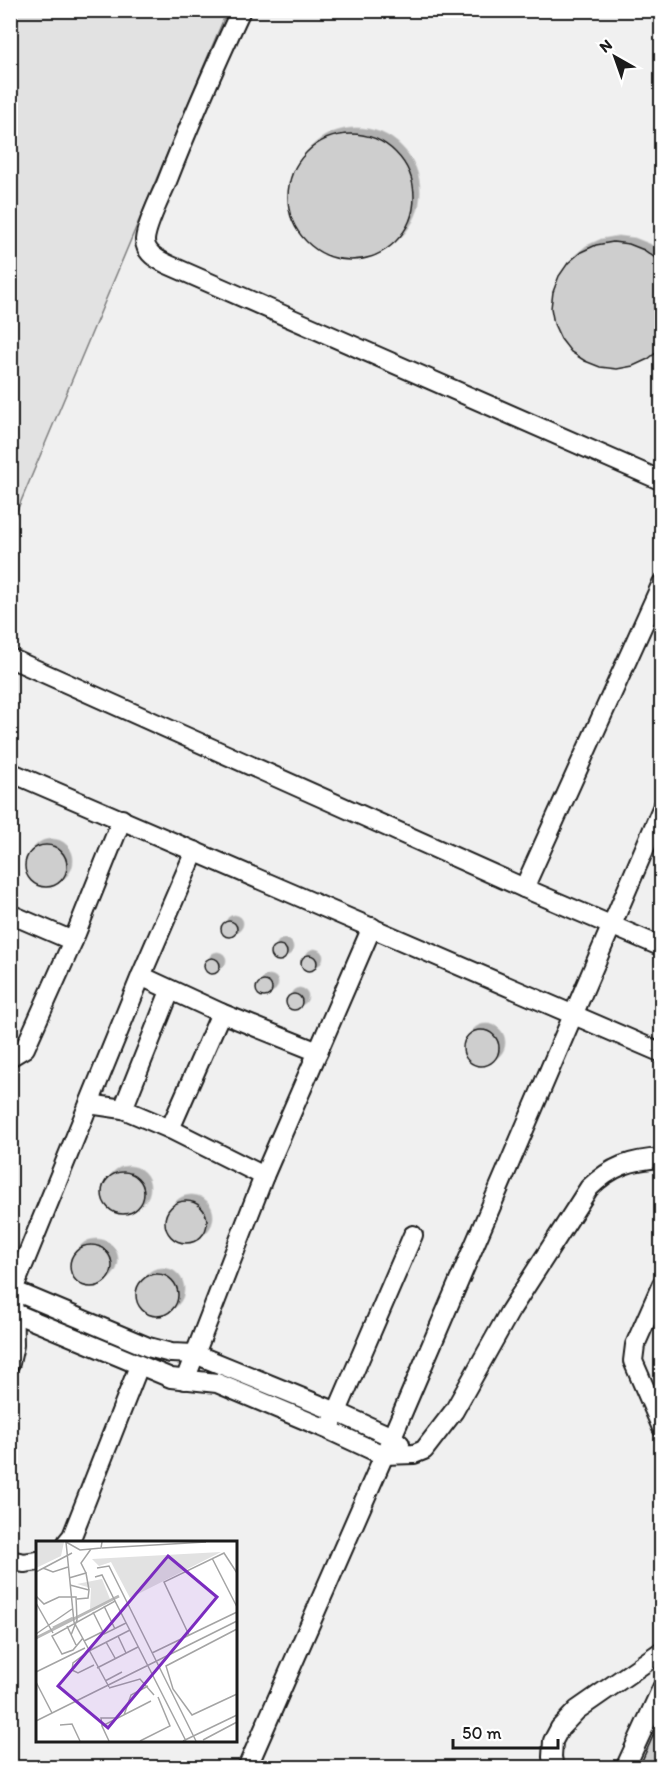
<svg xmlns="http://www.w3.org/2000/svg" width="672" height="1778" font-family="Itim,sans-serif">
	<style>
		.built { fill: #f0f0f0; fill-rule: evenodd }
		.green { fill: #e2e2e2; stroke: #7f7f7f; stroke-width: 1.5 }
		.building { fill: #cecece; stroke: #1c1c1c; stroke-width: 1.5; filter: url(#shadow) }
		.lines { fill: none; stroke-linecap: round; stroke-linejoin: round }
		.minor-casing { stroke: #1c1c1c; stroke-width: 22 }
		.minor { stroke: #fff; stroke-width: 18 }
		.inset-river { fill: none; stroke: #b8b8b8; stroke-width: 3 }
		.inset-road { fill: none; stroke: #a4a4a4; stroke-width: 1.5 }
		.view { fill: #7b2cbf; fill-opacity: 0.15; stroke: #7b2cbf; stroke-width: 3 }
		.inset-edge { fill: none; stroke: #1c1c1c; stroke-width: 3 }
	</style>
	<defs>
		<filter id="shadow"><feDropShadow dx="5.5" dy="-5.5" stdDeviation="0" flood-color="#0004"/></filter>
	</defs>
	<rect width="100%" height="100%" fill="#fff"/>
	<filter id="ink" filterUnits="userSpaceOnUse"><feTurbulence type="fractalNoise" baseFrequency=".0167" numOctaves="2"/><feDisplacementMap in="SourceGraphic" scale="12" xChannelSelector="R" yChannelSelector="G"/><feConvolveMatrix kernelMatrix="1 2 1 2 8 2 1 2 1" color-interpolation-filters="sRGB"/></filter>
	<g filter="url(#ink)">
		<!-- built -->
		<path class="built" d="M 11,11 L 661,11 L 661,1767 L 11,1768 ZM 38,1542 L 236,1542 L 236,1740 L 38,1740 Z"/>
		<!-- green -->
		<path class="green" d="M 11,10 L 227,11 L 11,525 L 10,11 Z"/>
		<!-- building -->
		<g class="building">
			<circle cx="351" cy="197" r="63"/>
			<path d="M 613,242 L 629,244 L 644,250 L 662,263 L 662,348 L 648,359 L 633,366 L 617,369 L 600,367 L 585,361 L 571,352 L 561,339 L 554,324 L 551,308 L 553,292 L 559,276 L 568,263 L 581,252 L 596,245 Z"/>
			<circle cx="46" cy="866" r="21"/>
			<circle cx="229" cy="929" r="8"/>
			<circle cx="279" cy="953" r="8"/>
			<circle cx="309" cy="963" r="8"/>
			<circle cx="212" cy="966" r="8"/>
			<circle cx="264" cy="989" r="8"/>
			<circle cx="294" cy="1002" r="8"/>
			<circle cx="481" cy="1048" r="18"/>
			<circle cx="123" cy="1193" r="21"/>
			<circle cx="186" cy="1222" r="21"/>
			<circle cx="91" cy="1266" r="21"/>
			<circle cx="157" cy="1295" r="21"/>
			<path d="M 662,1716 L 662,1768 L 651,1768 L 641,1763 Z"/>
		</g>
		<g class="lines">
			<defs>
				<g id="minor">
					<path d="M 241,10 C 214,68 189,125 166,184 C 160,197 146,226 145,240 C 145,254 159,260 169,265 L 662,481"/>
					<path d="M 10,658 L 524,888 L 662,947"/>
					<path d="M 10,772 L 662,1053"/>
					<path d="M 524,888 L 662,583"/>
					<path d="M 10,914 L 73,941"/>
					<path d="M 141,976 L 221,1013 L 318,1052"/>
					<path d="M 10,1057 L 25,1048 L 73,941 L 122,819"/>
					<path d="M 89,1104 L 123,1109 L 170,1129 L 264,1176"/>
					<path d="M 123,1109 L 170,991"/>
					<path d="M 170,1129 L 221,1013"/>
					<path d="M 662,1284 L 635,1345 L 633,1361 L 662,1428"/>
					<path d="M 10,1289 L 148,1347 L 171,1353 L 195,1354 L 337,1412 L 392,1437 L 400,1444"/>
					<path d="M 10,1311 L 171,1378 L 217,1383 L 329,1430 L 383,1455 L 414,1454 L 424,1450 L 454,1411 L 510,1311 L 589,1188 C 612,1166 630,1160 662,1158"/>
					<path d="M 10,1363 L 14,1345 L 13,1290 L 141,976 L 195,851"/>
					<path d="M 185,1380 L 264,1176 L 372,927"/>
					<path d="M 332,1423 L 413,1235"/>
					<path d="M 67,1542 L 72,1536 L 139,1366"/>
					<path d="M 10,1560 L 24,1563 L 38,1561"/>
					<path d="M 247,1768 L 392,1437 L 662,808"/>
					<path d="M 554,1768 L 552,1757 L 553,1741 L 560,1728 L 577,1710 L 662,1651"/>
					<path d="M 625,1768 L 662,1688"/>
				</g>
			</defs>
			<!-- minor casing -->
			<use href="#minor" class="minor-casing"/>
			<!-- minor -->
			<use href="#minor" class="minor"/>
		</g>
	</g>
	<!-- overview -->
	<g transform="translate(36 1541)">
		<rect width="201" height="201" fill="#fff"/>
		<path d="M 0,1 L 28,1 L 25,15 L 0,27 ZM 185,11 L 94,57 L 75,21 L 63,25 L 56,18 ZM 66,38 L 74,58 L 54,68 L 55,47 L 41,43 Z" fill="#e2e2e2"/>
		<path class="inset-river" d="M 17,87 L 37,77M 0,97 L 83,55"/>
		<path class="inset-road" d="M 30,1 L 38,81 L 73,146M 30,1 L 44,9 L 65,7 L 66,1M 66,7 L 170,1M 176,17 L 201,66M 7,27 L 17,31 L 32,26M 61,27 L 73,25 L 160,200M 0,31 L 36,12M 50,32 L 45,22 L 55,8M 59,36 L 66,34 L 79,60M 33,37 L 50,32 L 53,49M 34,44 L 53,49 L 52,57 L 41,58M 0,55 L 8,63 L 23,56 L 40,56 L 41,79 L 35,94M 0,62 L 17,92M 68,65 L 79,88M 57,71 L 68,93 L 90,82M 31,85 L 40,104M 201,88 L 130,125 L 137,148 L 156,174 L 201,153M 0,93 L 36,68M 153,94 L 128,41 L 188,12 L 201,32M 82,95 L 90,112M 47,97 L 37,109 L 26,113 L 16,95 L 79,60 L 150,200M 48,100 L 66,91M 70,101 L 79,117M 116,112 L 201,71M 58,124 L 42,132 L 36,129 L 37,122 L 53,110 L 94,89M 61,127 L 102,106M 0,131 L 49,107M 69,140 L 86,131M 0,141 L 16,172M 73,147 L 104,138 L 118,154M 88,174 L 95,154 L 112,145M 0,180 L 201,80M 24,184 L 36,183 L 44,200M 66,185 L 65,177 L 79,177M 167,199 L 201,181M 73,200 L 66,185 L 115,160M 104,200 L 134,185 L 122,156M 147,200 L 201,174"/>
		<path class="view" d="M 132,15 L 181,56 L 72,187 L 22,145 Z"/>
		<rect width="201" height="201" class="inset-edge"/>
	</g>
	<!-- margin -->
	<rect width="672" height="1778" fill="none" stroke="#fff" stroke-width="36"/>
	<rect x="18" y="18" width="636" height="1742" fill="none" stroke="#1c1c1c" stroke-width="2" filter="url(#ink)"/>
	<!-- north arrow -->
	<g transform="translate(615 57) rotate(320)" stroke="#ffffff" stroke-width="4.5" paint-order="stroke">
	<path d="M0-4.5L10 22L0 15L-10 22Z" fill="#1c1c1c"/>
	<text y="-9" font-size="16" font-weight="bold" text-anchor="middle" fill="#1c1c1c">N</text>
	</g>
	<!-- scale -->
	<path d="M453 1739v9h105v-9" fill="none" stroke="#1c1c1c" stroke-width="3"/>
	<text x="462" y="1739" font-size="18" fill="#1c1c1c" stroke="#ffffff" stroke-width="4.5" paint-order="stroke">50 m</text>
</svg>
